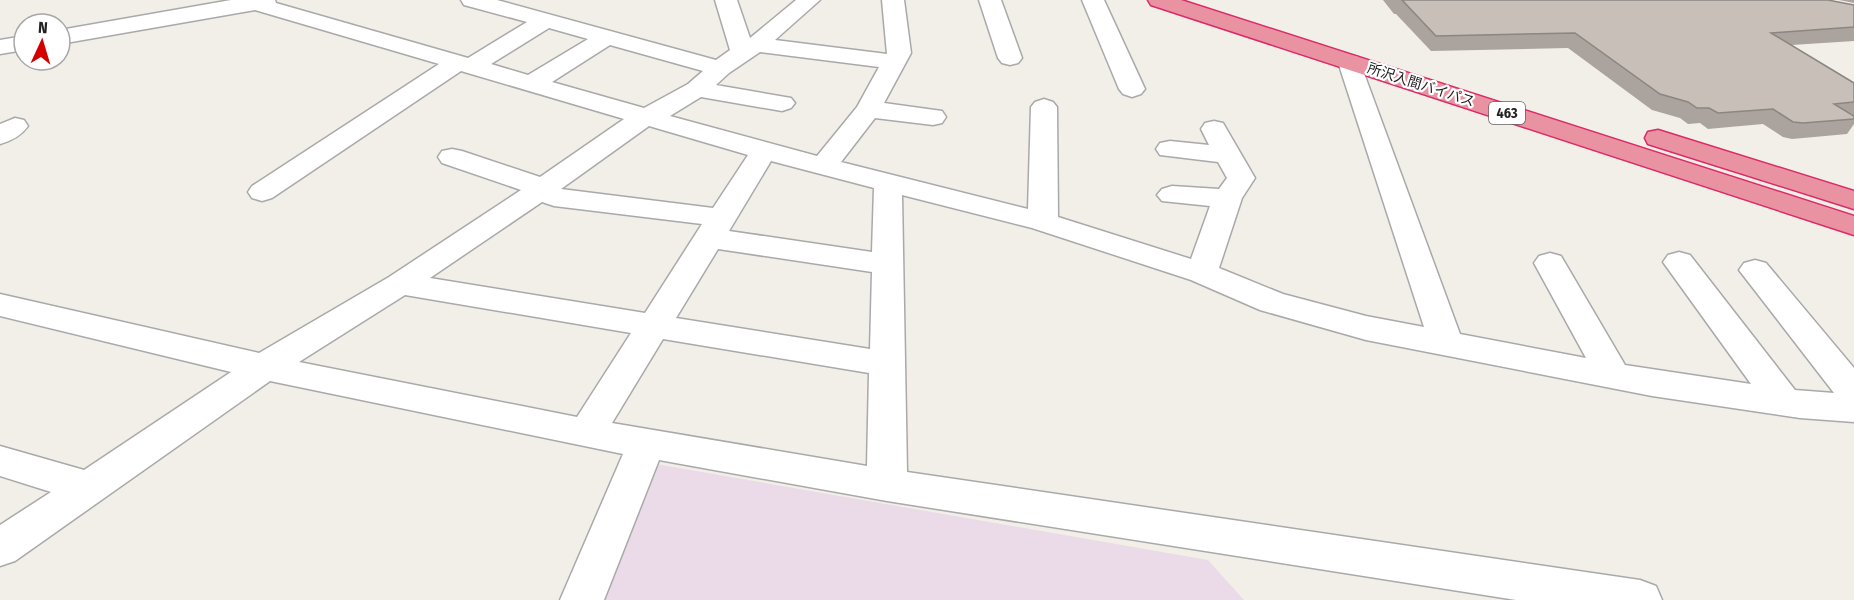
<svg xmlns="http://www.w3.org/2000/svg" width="1854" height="600" font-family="'Fira Sans Condensed','Noto Sans JP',sans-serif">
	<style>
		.industrial { fill: #ebdbe8 }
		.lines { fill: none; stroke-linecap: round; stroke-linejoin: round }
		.minor-casing { stroke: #a9a9a9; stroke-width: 3 }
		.highway-casing { stroke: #dc2a67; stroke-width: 3 }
		.minor { fill: #fff; fill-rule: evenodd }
		.highway { fill: #e892a2; fill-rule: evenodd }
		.wall { fill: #aba49e }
		.building { fill: #c7bfb8; stroke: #8b8681; stroke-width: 1.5 }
		.labels { text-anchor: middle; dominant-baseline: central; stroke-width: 4.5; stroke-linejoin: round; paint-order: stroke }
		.far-street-label { font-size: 14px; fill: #222; stroke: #fff }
		.shield { fill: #fff; stroke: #646464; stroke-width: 1.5 }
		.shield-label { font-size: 14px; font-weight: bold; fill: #222 }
	</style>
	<rect width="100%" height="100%" fill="#f2efe9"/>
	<!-- industrial -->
	<path class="industrial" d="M 656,464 L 1208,560 L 1244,600 L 605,600 Z"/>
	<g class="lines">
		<defs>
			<g id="minor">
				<path d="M 231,0 L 275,0 L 276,3 L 468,58 L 527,22 L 464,5 L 461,0 L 497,0 L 716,60 L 730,50 L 715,0 L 737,0 L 750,38 L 796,0 L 820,0 L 775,40 L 887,54 L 882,0 L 904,0 L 911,53 L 884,103 L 942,111 L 946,117 L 942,123 L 933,125 L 875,118 L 841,162 L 1028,209 L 1031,107 L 1035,102 L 1044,99 L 1053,102 L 1057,107 L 1058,217 L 1191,259 L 1210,206 L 1162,201 L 1157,195 L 1162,189 L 1172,186 L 1219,189 L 1227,178 L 1218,162 L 1160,155 L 1156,149 L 1160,143 L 1170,141 L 1209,145 L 1201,129 L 1205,123 L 1214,121 L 1223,123 L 1255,178 L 1242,198 L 1219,268 L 1283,294 L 1366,316 L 1424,327 L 1338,62 L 1342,57 L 1350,55 L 1358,57 L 1460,334 L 1586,358 L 1534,263 L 1539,256 L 1550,253 L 1561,256 L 1625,365 L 1751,384 L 1663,262 L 1668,255 L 1679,252 L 1690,255 L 1795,390 L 1834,393 L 1739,270 L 1744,263 L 1755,260 L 1766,263 L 1854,368 L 1854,422 L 1800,418 L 1652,396 L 1366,340 L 1260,310 L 1191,280 L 1032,228 L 902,195 L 907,472 L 1640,580 L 1656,586 L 1662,600 L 1516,600 L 887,501 L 659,460 L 604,600 L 560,600 L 623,454 L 270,381 L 15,561 L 0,566 L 0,525 L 51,492 L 0,476 L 0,446 L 84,470 L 231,372 L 0,316 L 0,294 L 259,353 L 389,277 L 521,190 L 442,163 L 438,157 L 442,151 L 452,149 L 462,151 L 540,177 L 624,119 L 461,71 L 272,198 L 262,201 L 252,198 L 248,192 L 252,186 L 439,64 L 255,10 L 60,44 L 60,30 ZM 549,28 L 588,39 L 528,75 L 491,64 ZM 610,45 L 703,71 L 688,84 L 644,108 L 552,82 ZM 760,52 L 879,67 L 857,107 L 817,156 L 670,116 L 701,97 L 782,111 L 791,108 L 795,103 L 791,98 L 716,85 L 729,73 ZM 649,126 L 748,155 L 713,208 L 561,189 ZM 771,161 L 874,188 L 872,252 L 729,231 ZM 542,202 L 554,206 L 702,224 L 645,313 L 430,278 ZM 718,249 L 872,272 L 870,349 L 676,318 ZM 405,295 L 631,333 L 577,417 L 299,362 ZM 663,339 L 869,373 L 867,466 L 612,423 Z"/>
				<path d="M 979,0 L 1001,0 L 1022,58 L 1018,63 L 1010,65 L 1002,63 L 998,58 Z"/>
				<path d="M 1082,0 L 1104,0 L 1145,89 L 1141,94 L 1132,97 L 1123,94 L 1119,89 Z"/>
				<path d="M 24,36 L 24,50 L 0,54 L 0,40 Z"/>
				<path d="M 15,118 L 24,120 L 28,126 C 21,136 11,141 0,144 L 0,124 Z"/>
			</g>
			<g id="highway">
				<path d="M 1148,0 L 1181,0 L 1854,216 L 1854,235 L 1151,5 Z"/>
				<path d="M 1658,130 L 1854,191 L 1854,209 L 1648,144 L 1645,138 L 1648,132 Z"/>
			</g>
		</defs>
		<!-- minor casing -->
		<use href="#minor" class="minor-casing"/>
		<!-- highway casing -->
		<use href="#highway" class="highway-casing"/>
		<!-- minor -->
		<use href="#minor" class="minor"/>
		<!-- highway -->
		<use href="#highway" class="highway"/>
	</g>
	<!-- wall -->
	<g class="wall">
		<path d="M 1383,0 L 1828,0 L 1854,5 L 1854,41 L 1792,45 L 1854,83 L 1854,124 L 1847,134 L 1792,139 L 1783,137 L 1763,124 L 1708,129 L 1700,123 L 1688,124 L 1680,118 L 1652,110 L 1568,48 L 1431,51 L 1396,14 L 1394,14 Z"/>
		<path d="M 1839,0 L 1854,0 L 1854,3 Z"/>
	</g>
	<!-- building -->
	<path class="building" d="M 1402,0 L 1828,0 L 1854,5 L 1854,27 L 1771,33 L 1854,83 L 1854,102 L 1834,104 L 1854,116 L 1854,119 L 1803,123 L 1793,122 L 1773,109 L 1718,113 L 1709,108 L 1697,108 L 1688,102 L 1660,94 L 1575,33 L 1436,36 Z"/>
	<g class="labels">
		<!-- far-street labels -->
		<g class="far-street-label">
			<text transform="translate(1421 85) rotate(18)">所沢入間バイパス</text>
		</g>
		<!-- shield labels -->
		<rect class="shield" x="1489" y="102" width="36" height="22" rx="4.5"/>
		<g class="shield-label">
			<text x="1507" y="113">463</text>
		</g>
	</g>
	<!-- north arrow -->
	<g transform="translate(42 42) rotate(4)"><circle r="28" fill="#ffffff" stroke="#a7a7a7" stroke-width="1.5"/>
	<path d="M0-4.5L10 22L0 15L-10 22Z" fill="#d40000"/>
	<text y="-9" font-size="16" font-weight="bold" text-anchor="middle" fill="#222222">N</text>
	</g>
</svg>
